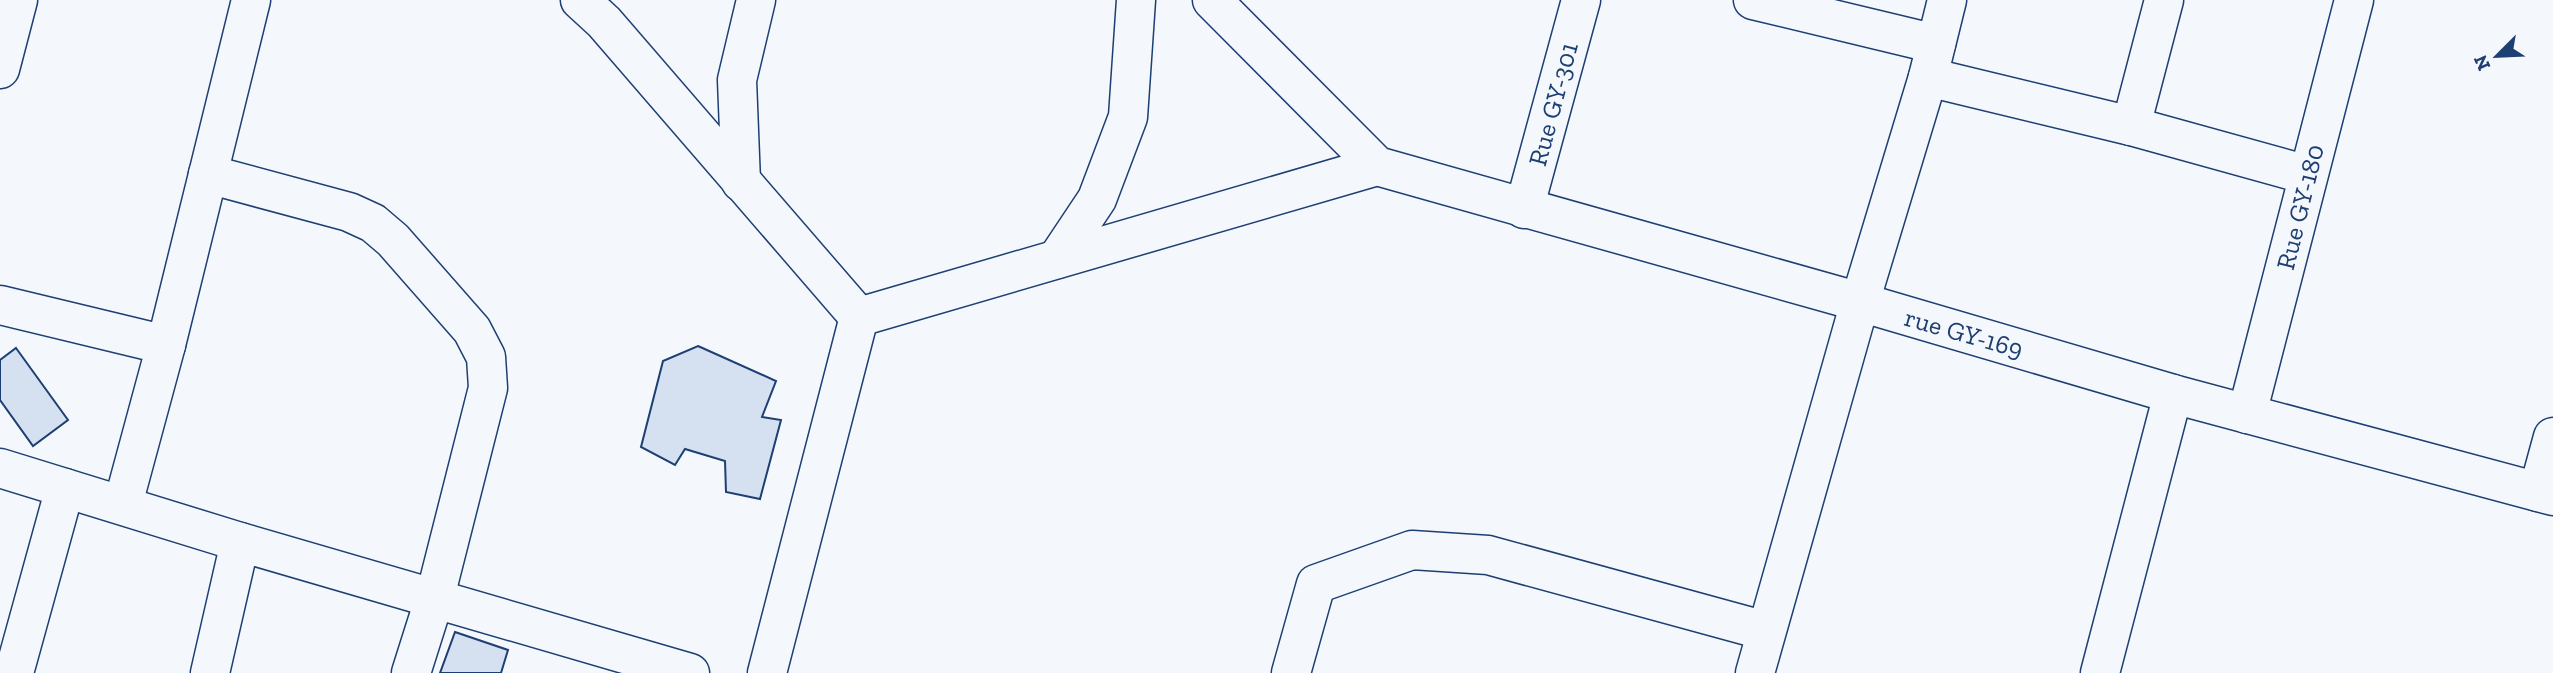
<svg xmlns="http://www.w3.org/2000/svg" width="2553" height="673" font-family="'Zilla Slab',serif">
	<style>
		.building { fill: #d5e0f0; stroke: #1d3f73; stroke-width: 2 }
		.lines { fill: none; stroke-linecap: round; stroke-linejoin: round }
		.minor-casing { stroke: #1d3f73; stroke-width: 41 }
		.minor { stroke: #f4f7fb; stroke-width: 38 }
		.labels { text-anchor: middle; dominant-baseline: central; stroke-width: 5; stroke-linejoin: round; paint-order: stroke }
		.street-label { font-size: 26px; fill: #1d3f73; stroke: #f4f7fb }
	</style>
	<rect width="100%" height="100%" fill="#f4f7fb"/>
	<!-- building -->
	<g class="building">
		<path d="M 698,346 L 776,381 L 762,417 L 781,420 L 760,499 L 726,492 L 725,461 L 685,449 L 675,465 L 641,447 L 663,361 Z"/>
		<path d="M 16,348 L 68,420 L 33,446 L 0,400 L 0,360 Z"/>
		<path d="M 455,632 L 508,650 L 501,673 L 440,673 Z"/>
	</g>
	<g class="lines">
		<defs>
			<g id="minor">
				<path d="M 580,0 L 604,22 L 859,317"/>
				<path d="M 1212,0 L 1377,166 L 1860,302 L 2173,394 L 2553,496"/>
				<path d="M 1753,0 L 1936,44"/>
				<path d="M 0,69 L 18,0"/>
				<path d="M 1928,77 L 2131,126 L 2308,175"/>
				<path d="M 2131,126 L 2164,0"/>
				<path d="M 208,174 L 349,212 L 373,223 L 393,240 L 472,330 L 486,357 L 488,388 L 435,597 L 411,673"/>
				<path d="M 741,182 L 737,80 L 756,0"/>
				<path d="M 1524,209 L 1581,0"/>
				<path d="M 1057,259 L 1097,199 L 1128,117 L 1136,0"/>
				<path d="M 0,305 L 166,345"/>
				<path d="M 859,317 L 1377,166"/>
				<path d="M 2247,414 L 2354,0"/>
				<path d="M 0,468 L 240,542 L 690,673"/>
				<path d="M 2538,492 L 2553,437"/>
				<path d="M 123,504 L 166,345 L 251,0"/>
				<path d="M 14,673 L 65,488"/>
				<path d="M 210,673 L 240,542"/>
				<path d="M 767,673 L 859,317"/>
				<path d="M 1291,673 L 1316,584 L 1412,550 L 1488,555 L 1766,631"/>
				<path d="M 1755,673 L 1860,302 L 1928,77 L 1947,0"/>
				<path d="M 2100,673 L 2173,394"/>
			</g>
		</defs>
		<!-- minor casing -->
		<use href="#minor" class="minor-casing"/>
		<!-- minor -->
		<use href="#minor" class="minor"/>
	</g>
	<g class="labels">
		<!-- street labels -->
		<g class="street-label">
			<text transform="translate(1553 104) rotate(-75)">Rue GY-301</text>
			<text transform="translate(2300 207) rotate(-76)">Rue GY-180</text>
			<text transform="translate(1964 333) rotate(16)">rue GY-169</text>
		</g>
	</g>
	<!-- north arrow -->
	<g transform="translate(2497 56) rotate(246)" stroke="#f4f7fb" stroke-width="5" paint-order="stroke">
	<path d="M0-5L12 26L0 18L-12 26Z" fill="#1d3f73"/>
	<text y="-10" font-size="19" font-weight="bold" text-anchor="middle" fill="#1d3f73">N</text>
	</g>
</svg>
